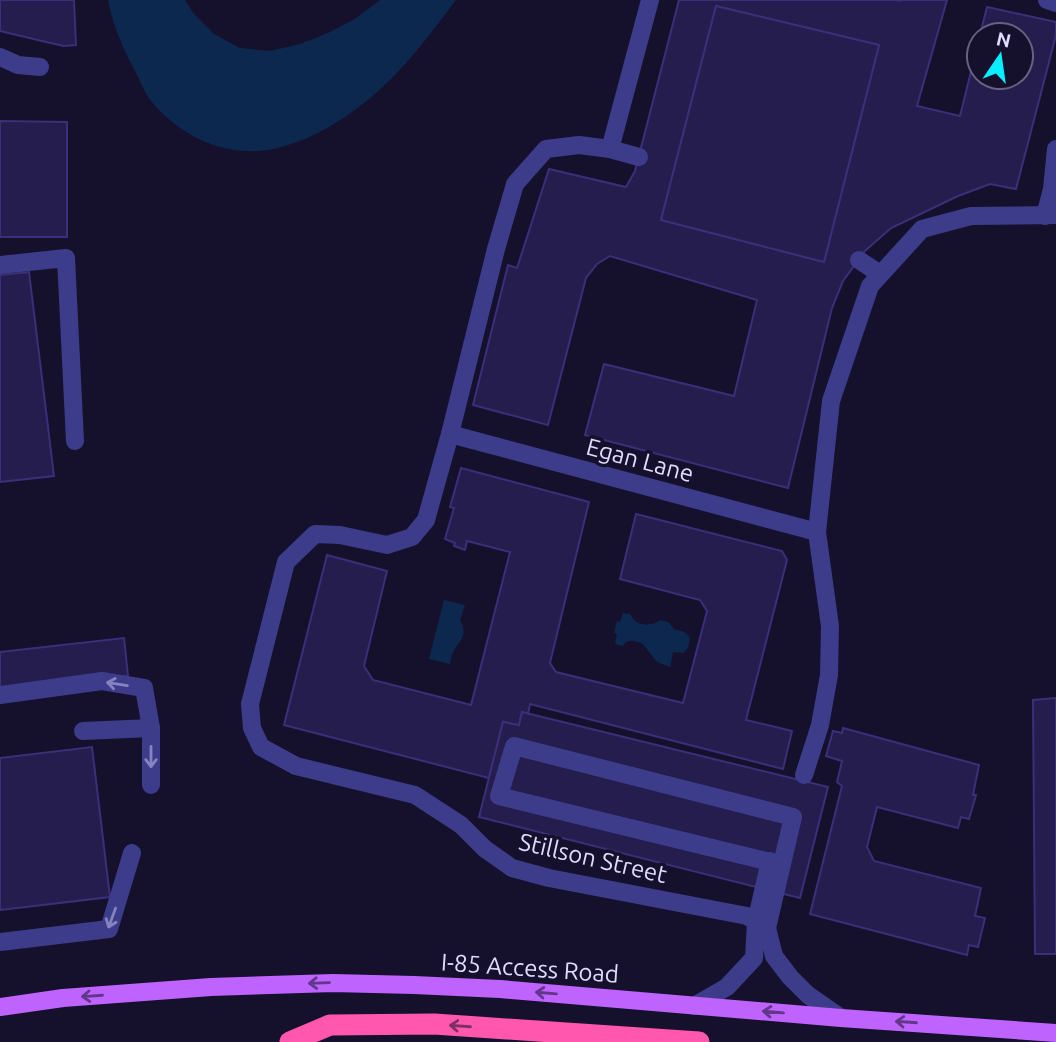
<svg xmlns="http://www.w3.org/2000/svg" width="1056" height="1042" font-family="Ubuntu,sans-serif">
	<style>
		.water { fill: #0d284f }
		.building { fill: #251d4d; stroke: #3b2f79; stroke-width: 2; fill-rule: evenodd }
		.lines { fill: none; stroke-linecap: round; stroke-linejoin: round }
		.minor { stroke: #3c3c8b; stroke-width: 18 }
		.major { stroke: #bf63ff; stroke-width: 18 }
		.highway { stroke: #ff57ad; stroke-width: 21 }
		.oneway { stroke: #8584bf }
		.oneway2 { stroke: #61368b }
		.oneway3 { stroke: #7e3066 }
		.labels { text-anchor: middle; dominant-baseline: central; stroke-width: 7; stroke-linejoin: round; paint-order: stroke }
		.street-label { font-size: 24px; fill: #dfdcff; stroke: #15112c }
	</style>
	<rect width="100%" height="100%" fill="#15112c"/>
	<!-- water -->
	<g class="water">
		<path d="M 108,0 L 185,0 L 193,13 L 214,34 L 240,48 L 270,51 L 300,44 L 328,33 L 355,19 L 380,0 L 456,0 C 428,37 400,75 364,103 C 341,121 313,138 285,146 C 236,162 183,140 152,102 C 144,93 140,80 134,69 C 122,47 113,25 108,0 Z"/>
		<path d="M 444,600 L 465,605 L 460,620 C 467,631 463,638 456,647 C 452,652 451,658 450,664 L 429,659 Z"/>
		<path d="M 623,613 L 630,614 C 637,627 649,627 661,620 L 668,622 L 675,630 C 682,630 686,632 690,638 L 688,648 L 683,653 L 673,652 L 670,667 L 657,662 L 643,644 C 636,641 627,638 623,646 L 615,644 L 617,634 L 614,633 L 617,621 L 620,622 Z"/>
	</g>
	<!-- building -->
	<g class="building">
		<path d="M 0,0 L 74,0 L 76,45 L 64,46 L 46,42 L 0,31 Z"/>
		<path d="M 679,0 L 895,0 L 900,1 L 901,0 L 947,0 L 917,106 L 960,116 L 979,39 L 979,77 L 1021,77 L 1021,35 L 980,35 L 987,7 L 1056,22 L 1056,35 L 1016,189 L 990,184 L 958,196 L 891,228 L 865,251 L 843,281 L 832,308 L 788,488 L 585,435 L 604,364 L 734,396 L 757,300 L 610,256 L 597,264 L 586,278 L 548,425 L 473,405 L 508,265 L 517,268 L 549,169 L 626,187 L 635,171 ZM 716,6 L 879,45 L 824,262 L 661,220 Z"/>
		<path d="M 716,6 L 879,45 L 824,262 L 661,220 Z"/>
		<path d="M 0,121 L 67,122 L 67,237 L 0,237 Z"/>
		<path d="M 29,272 L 54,476 L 0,482 L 0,275 Z"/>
		<path d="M 461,468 L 589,502 L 550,663 L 556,672 L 683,703 L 707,611 L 700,600 L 620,579 L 636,514 L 782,551 L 787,560 L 746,720 L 792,731 L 783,769 L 530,704 L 528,714 L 522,712 L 519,725 L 503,722 L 489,778 L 284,725 L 327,555 L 387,571 L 364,666 L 373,680 L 471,705 L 510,552 L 467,541 L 465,550 L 454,546 L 455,543 L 445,539 L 454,508 L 450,507 Z"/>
		<path d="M 124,638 L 128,676 L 0,689 L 0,652 Z"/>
		<path d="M 1056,698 L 1056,954 L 1035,954 L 1033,700 Z"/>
		<path d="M 522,712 L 828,787 L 800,898 L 479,817 L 503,722 L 519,725 Z"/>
		<path d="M 843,728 L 979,765 L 973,795 L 976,795 L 969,819 L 961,817 L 958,828 L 877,807 L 867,847 L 874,861 L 981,888 L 975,916 L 985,918 L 978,947 L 969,945 L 967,955 L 810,914 L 842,786 L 837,782 L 842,761 L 826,756 L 833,731 L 842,733 Z"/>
		<path d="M 92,747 L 110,897 L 0,910 L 0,758 Z"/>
	</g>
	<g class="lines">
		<!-- minor -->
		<g class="minor">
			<path d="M 650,0 L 610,149 L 579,145 L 546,149 L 515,184 L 496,249 L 450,434 L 426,520 L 412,537 L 387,545 L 340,535 L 315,534 L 286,562 L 250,704 L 252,728 L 261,747 L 296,766 L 415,795 L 461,825 L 485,849 L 512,868 L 549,878 L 747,916 L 767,928 L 774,956 L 790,977 L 808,995 L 841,1018"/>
			<path d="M 1047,0 L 1056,3"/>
			<path d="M 0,57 L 18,65 L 40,67"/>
			<path d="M 610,149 L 639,157"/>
			<path d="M 1045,216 L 1052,189 L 1056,149"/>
			<path d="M 859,260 L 880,274"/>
			<path d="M 0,265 L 66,258 L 75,441"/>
			<path d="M 450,434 L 817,532"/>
			<path d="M 0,695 L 102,681 L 144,688 L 151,728 L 151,785"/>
			<path d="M 83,731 L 151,728"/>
			<path d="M 804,775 L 820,725 L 829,675 L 830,626 L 817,532 L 831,401 L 870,286 L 922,229 L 971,216 L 1056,215"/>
			<path d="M 767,928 L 793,817 L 514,746 L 499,796 L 782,865"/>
			<path d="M 0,942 L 109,929 L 132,853"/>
			<path d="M 694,1006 L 727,987 L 754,958 L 756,922 L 770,861"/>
		</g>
		<!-- major -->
		<path class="major" d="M 0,1007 L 63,998 L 211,987 L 333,983 L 414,985 L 500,989 L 841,1018 L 1056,1033"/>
		<!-- highway -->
		<path class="highway" d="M 290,1042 L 330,1025 L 434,1024 L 699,1042"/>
	</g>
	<!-- one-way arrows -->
	<defs><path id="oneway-shaft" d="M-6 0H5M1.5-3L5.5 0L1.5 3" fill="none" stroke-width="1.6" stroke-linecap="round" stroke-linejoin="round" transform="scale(1.75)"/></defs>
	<g class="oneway">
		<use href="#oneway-shaft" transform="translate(117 684) rotate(-171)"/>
		<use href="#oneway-shaft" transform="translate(151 757) rotate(90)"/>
		<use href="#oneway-shaft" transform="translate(112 918) rotate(110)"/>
	</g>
	<g class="oneway2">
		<use href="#oneway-shaft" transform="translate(319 983) rotate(178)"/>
		<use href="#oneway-shaft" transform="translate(546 993) rotate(-175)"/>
		<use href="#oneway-shaft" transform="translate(92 996) rotate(176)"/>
		<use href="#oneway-shaft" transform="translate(773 1012) rotate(-175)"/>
		<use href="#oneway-shaft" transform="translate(906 1022) rotate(-176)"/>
	</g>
	<use class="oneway3" href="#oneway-shaft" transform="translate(460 1026) rotate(-176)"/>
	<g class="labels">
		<!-- street labels -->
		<g class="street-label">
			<text transform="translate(640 460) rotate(15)">Egan Lane</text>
			<text transform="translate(593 858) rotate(13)">Stillson Street</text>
			<text transform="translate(530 968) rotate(4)">I-85 Access Road</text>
		</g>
	</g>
	<!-- north arrow -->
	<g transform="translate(1000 56) rotate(13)"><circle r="33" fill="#15112c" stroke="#666280" stroke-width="2"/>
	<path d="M0-5L12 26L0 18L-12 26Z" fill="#08efff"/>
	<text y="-10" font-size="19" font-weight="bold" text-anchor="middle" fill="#dfdcff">N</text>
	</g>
</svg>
